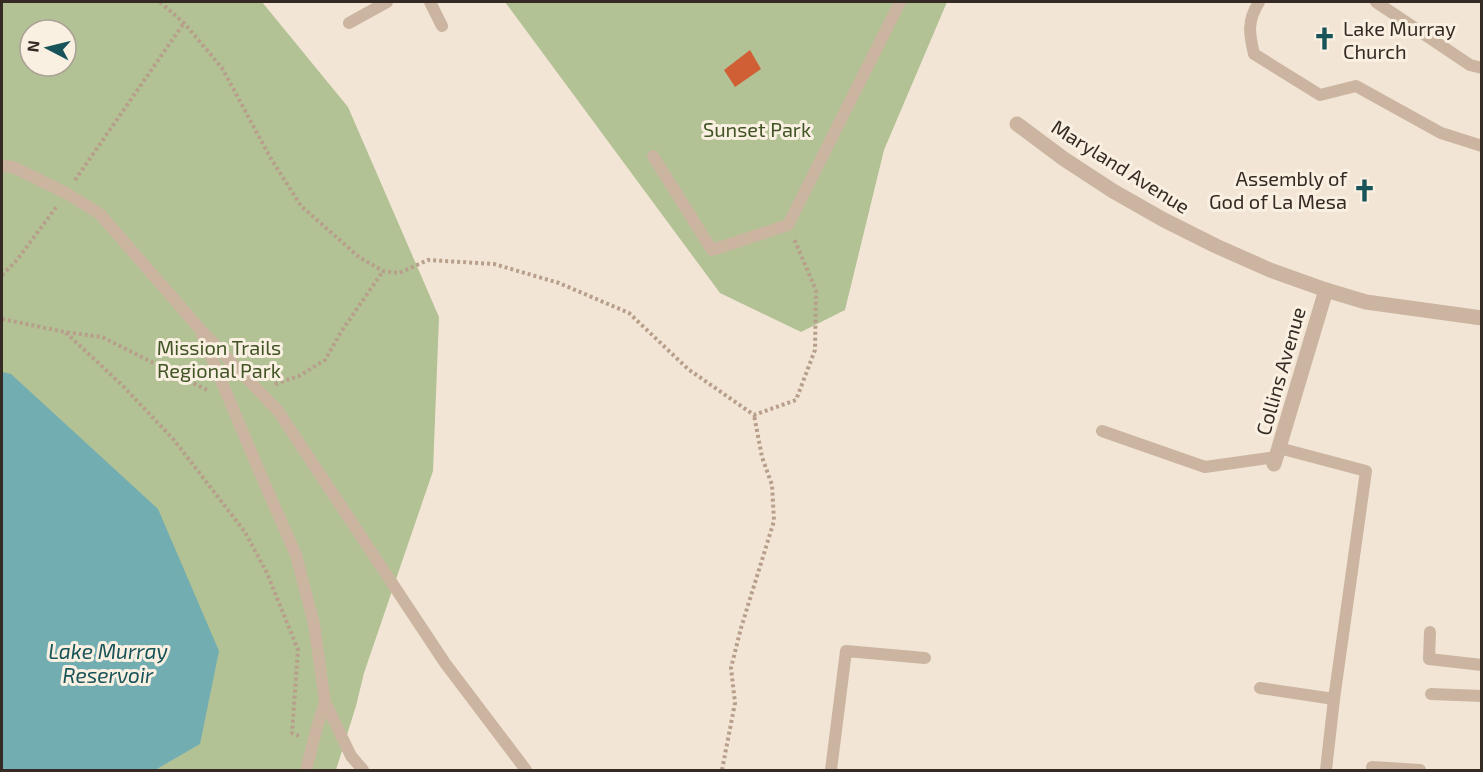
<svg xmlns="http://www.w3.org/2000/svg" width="1483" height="772" font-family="'Exo 2',sans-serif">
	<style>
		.green { fill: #b2c295; fill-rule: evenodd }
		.water { fill: #72adb2 }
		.building { fill: #d05f36 }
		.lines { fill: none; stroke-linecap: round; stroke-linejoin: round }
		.path { stroke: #b79f8b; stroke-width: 4; stroke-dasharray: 3 3; stroke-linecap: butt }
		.lane { stroke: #cbb5a1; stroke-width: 12 }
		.street { stroke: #cbb5a1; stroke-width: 15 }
		.labels { text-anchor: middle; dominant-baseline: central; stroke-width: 6; stroke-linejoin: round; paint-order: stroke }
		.poi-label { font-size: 20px; fill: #352a24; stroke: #faf0e2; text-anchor: start }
		.park-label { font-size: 20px; fill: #425526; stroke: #faf0e2 }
		.street-label { font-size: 20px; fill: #352a24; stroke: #faf0e2 }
		.water-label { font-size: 21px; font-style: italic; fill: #175359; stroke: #faf0e2 }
	</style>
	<rect width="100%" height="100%" fill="#f3e5d5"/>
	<!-- green -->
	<g class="green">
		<path d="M 2,2 L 262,2 L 348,107 L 439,317 L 433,471 L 364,673 L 356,706 L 336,770 L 2,770 ZM 30,30 L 66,30 L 66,66 L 30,66 Z"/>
		<path d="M 505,2 L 947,2 L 884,150 L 845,310 L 801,332 L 720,293 Z"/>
	</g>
	<!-- water -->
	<path class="water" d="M 2,372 L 11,374 L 158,509 L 219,651 L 200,744 L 155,770 L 2,770 Z"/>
	<!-- building -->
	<path class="building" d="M 750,50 L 761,69 L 735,87 L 724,70 Z"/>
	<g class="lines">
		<!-- path -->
		<g class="path">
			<path d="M 160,2 L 184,23 L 222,68 L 270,157 L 301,206 L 359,257 L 383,271 L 399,273 L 428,260 L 494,264 L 559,283 L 629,313 L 688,369 L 754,415 L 796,400 L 815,350 L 816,290 L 794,239"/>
			<path d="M 75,180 L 184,23"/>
			<path d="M 2,275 L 17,260 L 57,206"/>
			<path d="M 2,319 L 65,332"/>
			<path d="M 275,384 L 299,376 L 325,360 L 341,332 L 383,271"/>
			<path d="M 207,390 L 102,337 L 65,332 L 121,384 L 174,440 L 245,532 L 267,573 L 298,650 L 292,733 L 299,736"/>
			<path d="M 722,770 L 735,703 L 731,668 L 741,628 L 774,521 L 772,485 L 762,457 L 754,415"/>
		</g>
		<!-- lane -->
		<g class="lane">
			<path d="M 430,2 L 442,26"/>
			<path d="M 1259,2 C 1247,21 1249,33 1254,54 L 1320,95 L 1356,86 L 1441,133 L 1482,146"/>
			<path d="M 1376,2 L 1470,65 L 1482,68"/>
			<path d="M 349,23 L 387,2"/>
			<path d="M 653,156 L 712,250 L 788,225 L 900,2"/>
			<path d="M 2,166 L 13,167 L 66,193 L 100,214 L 199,328 L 278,411 L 445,663 L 526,770"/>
			<path d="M 202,335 L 263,480 L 296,555 L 314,624 L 325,702 L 351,756 L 363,770"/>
			<path d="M 1102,431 L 1205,467 L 1276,457"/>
			<path d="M 1430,632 L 1429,659 L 1482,665"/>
			<path d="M 1260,688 L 1334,699 L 1366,471 L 1279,448"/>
			<path d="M 1431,694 L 1482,696"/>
			<path d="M 306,770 L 317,727 L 325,702"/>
			<path d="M 831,770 L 846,651 L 925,658"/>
			<path d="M 1326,770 L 1334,699"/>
			<path d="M 1372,770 L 1372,767 L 1420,770"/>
		</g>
		<!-- street -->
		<g class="street">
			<path d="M 1017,124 L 1064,159 L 1113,191 L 1164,220 L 1216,246 L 1270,270 L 1326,290 L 1366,302 L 1482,318"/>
			<path d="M 1274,464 L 1326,290"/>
		</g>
	</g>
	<!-- icons -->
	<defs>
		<symbol id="church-bare" viewBox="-9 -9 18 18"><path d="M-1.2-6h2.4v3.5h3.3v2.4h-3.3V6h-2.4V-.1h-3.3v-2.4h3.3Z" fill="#175359" stroke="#faf0e2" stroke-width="2.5" paint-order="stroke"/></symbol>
	</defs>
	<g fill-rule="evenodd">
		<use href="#church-bare" x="1308" y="22" width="33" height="33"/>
		<use href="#church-bare" x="1348" y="174" width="33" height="33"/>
	</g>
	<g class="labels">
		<!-- poi labels -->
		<g class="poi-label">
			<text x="1343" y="28">Lake Murray<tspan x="1343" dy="23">Church</tspan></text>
			<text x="1347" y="178" text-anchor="end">Assembly of<tspan x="1347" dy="23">God of La Mesa</tspan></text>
		</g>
		<!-- park labels -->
		<g class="park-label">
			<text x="757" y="129">Sunset Park</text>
			<text x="219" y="347">Mission Trails<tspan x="219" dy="23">Regional Park</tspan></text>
		</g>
		<!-- street labels -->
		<g class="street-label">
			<text transform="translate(1121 166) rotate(32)">Maryland Avenue</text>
			<text transform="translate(1280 371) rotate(-74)">Collins Avenue</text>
		</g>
		<!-- water labels -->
		<g class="water-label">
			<text x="108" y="650">Lake Murray<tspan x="108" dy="24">Reservoir</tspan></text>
		</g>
	</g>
	<!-- border -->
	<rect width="1483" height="772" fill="none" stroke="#352a24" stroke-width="6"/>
	<!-- north arrow -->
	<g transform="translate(48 48) rotate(277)"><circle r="28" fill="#faf0e2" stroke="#aba196" stroke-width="1.5"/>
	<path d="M0-4.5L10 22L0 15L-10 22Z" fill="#175359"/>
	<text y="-9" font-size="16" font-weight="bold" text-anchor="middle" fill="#352a24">N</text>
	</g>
</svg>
